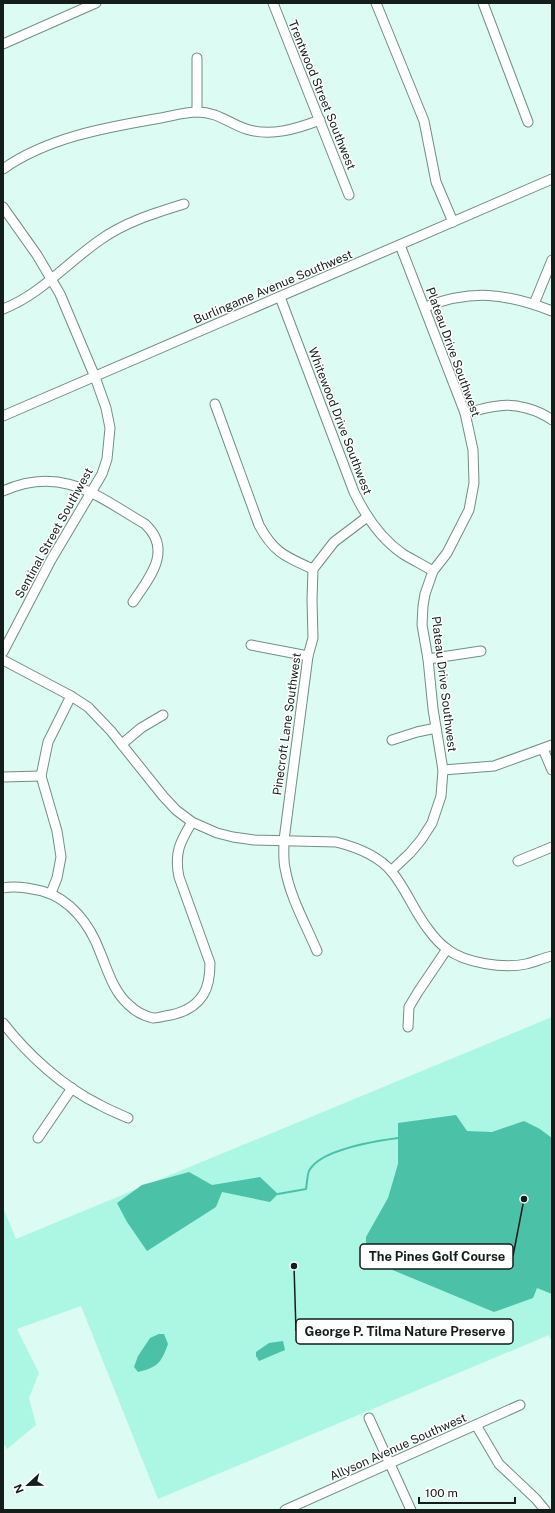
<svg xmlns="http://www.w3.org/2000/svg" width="555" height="1513" font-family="'Public Sans',sans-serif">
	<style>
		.green { fill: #abf7e3 }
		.water { fill: #4bc1a8 }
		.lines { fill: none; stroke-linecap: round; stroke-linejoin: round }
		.stream { stroke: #4bc1a8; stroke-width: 2 }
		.minor-casing { stroke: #718e86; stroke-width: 11 }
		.minor { stroke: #fff; stroke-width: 9 }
		.labels { text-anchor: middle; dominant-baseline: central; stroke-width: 3; stroke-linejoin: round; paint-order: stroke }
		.street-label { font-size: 12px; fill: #131e1b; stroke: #fff }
		.leader { fill: none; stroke: #131e1b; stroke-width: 1.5 }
		.callout-dot { fill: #131e1b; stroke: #fff; stroke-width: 1.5 }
		.callout { fill: #fff; stroke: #131e1b; stroke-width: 1.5 }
		.callout-label { font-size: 13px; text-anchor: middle; font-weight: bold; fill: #131e1b }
	</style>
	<rect width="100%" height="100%" fill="#dcfbf2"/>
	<!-- green -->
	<path class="green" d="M 552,1017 L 552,1342 L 549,1335 L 158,1499 L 81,1306 L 17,1329 L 39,1373 L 29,1398 L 36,1425 L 7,1449 L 3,1442 L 3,1211 L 4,1210 L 16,1239 Z"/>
	<!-- water -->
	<g class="water">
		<path d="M 456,1115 L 467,1131 L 492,1132 L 524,1121 L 540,1129 L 552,1138 L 552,1294 L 537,1288 L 533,1298 L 494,1312 L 366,1259 L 366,1237 L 388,1198 L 398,1164 L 398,1123 Z"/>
		<path d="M 189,1172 L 212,1185 L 260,1177 L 278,1194 L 270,1202 L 222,1192 L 216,1207 L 147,1251 L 127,1222 L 117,1203 L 142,1185 Z"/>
		<path d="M 159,1334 L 164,1334 L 168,1344 C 161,1363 158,1367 138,1372 L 134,1367 L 138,1356 L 150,1338 Z"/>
		<path d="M 283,1341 L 285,1350 L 259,1361 L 256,1356 L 256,1352 L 269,1343 Z"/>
	</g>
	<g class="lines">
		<!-- stream -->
		<path class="stream" d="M 278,1194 L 306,1189 C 307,1184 307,1176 309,1171 C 320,1149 376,1141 398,1138"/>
		<defs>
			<g id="minor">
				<path d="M 273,3 L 349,195"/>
				<path d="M 376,3 L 424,121 L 436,182 L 453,222"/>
				<path d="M 483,3 L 528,122"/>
				<path d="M 3,44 L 96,3"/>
				<path d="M 197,58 L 197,112"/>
				<path d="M 3,169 C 47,138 103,128 155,119 C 169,117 184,112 197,112 C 218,112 228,123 246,129 C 271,137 296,129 320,120"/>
				<path d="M 3,207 L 37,255 L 60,294 L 95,377 L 106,408 L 110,428 L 107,459 L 102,474 L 51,560 L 3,652"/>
				<path d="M 280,297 L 354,492 C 365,515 381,539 403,554 C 413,560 423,565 433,571"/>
				<path d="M 534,304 L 552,260"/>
				<path d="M 425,307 C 472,289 505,293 552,311"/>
				<path d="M 3,309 C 40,295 68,262 100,240 C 125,222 155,213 184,204"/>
				<path d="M 215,404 L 259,525 C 274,553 286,557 313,569"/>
				<path d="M 465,413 C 476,411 487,407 498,406 C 515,403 539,410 552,420"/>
				<path d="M 3,416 L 552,179"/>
				<path d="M 3,491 C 61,465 96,495 145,524 C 173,550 150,577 133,602"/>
				<path d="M 251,645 L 308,656"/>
				<path d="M 428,659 L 481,651"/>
				<path d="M 3,660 L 71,696 L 88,707 L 111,731 L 163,796 L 176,810 L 192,822 L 217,833 L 233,837 L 254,840 L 336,842 C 356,847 378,855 392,872 C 406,889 414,911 428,929 C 433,936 440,944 447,949 C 465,963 504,969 526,964 C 535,962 543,958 552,956"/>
				<path d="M 392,740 L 417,732 L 436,728"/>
				<path d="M 122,744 L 141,728 L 163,715"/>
				<path d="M 543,749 L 552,770"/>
				<path d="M 443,770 L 494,766 L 552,745"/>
				<path d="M 3,777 L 41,776"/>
				<path d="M 518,861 L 552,847"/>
				<path d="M 391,871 L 410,853 L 421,840 L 432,823 L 441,796 L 443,770 L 433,709 L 428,659 L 422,625 L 423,606 L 425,594 L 433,571 L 447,553 L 469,510 L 474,483 L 473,450 L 465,413 L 400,245"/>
				<path d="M 3,888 C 16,885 30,888 42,891 C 71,899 90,925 100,952 C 108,971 113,991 129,1005 C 135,1011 144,1016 153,1018 C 156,1018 161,1017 165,1016 C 180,1014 194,1009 203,995 C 209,986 210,975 210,963 L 179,877 C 174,853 180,842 192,822"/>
				<path d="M 51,893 L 57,878 L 61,857 L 57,831 L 41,776 L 48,742 L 71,696"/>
				<path d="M 317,951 C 305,923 290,897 285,868 C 283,859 284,849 284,840 L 308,656 L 313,638 L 312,600 L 313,569 L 334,542 L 367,517"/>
				<path d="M 3,1023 C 28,1055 63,1087 100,1105 C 109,1110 119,1114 128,1118"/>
				<path d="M 408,1027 L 409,1007 L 418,992 L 447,949"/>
				<path d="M 38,1138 L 72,1088"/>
				<path d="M 369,1418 L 411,1510"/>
				<path d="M 476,1425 L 499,1464 L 536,1499 L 545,1510"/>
				<path d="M 285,1510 L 520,1405"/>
			</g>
		</defs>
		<!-- minor casing -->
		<use href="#minor" class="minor-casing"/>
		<!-- minor -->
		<use href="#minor" class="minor"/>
	</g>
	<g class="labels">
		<!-- street labels -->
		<g class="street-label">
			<text transform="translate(322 95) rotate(68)">Trentwood Street Southwest</text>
			<text transform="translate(273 287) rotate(-23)">Burlingame Avenue Southwest</text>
			<text transform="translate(453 352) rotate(70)">Plateau Drive Southwest</text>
			<text transform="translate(340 421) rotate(69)">Whitewood Drive Southwest</text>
			<text transform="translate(54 533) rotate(-61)">Sentinal Street Southwest</text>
			<text transform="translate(444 684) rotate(83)">Plateau Drive Southwest</text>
			<text transform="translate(287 724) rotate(-82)">Pinecroft Lane Southwest</text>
			<text transform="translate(398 1447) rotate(-24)">Allyson Avenue Southwest</text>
		</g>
	</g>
	<!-- callouts -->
	<path class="leader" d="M524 1199L513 1256M294 1266L296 1331"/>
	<g class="callout-dot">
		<circle cx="524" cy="1199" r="4"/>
		<circle cx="294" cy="1266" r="4"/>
	</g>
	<g class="callout">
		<rect x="360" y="1244" width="153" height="25" rx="4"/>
		<rect x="296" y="1319" width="217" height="25" rx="4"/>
	</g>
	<g class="callout-label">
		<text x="437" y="1261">The Pines Golf Course</text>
		<text x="405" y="1336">George P. Tilma Nature Preserve</text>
	</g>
	<!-- border -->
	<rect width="555" height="1513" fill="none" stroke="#131e1b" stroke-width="8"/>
	<!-- north arrow -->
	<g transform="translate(28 1485) rotate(248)" stroke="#ffffff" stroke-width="3" paint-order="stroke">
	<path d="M0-3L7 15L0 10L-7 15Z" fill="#131e1b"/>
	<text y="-6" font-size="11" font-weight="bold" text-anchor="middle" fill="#131e1b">N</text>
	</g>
	<!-- scale -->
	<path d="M419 1497v6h96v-6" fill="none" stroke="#131e1b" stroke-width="2"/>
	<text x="425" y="1497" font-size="12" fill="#131e1b" stroke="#ffffff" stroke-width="3" paint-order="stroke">100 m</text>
</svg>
